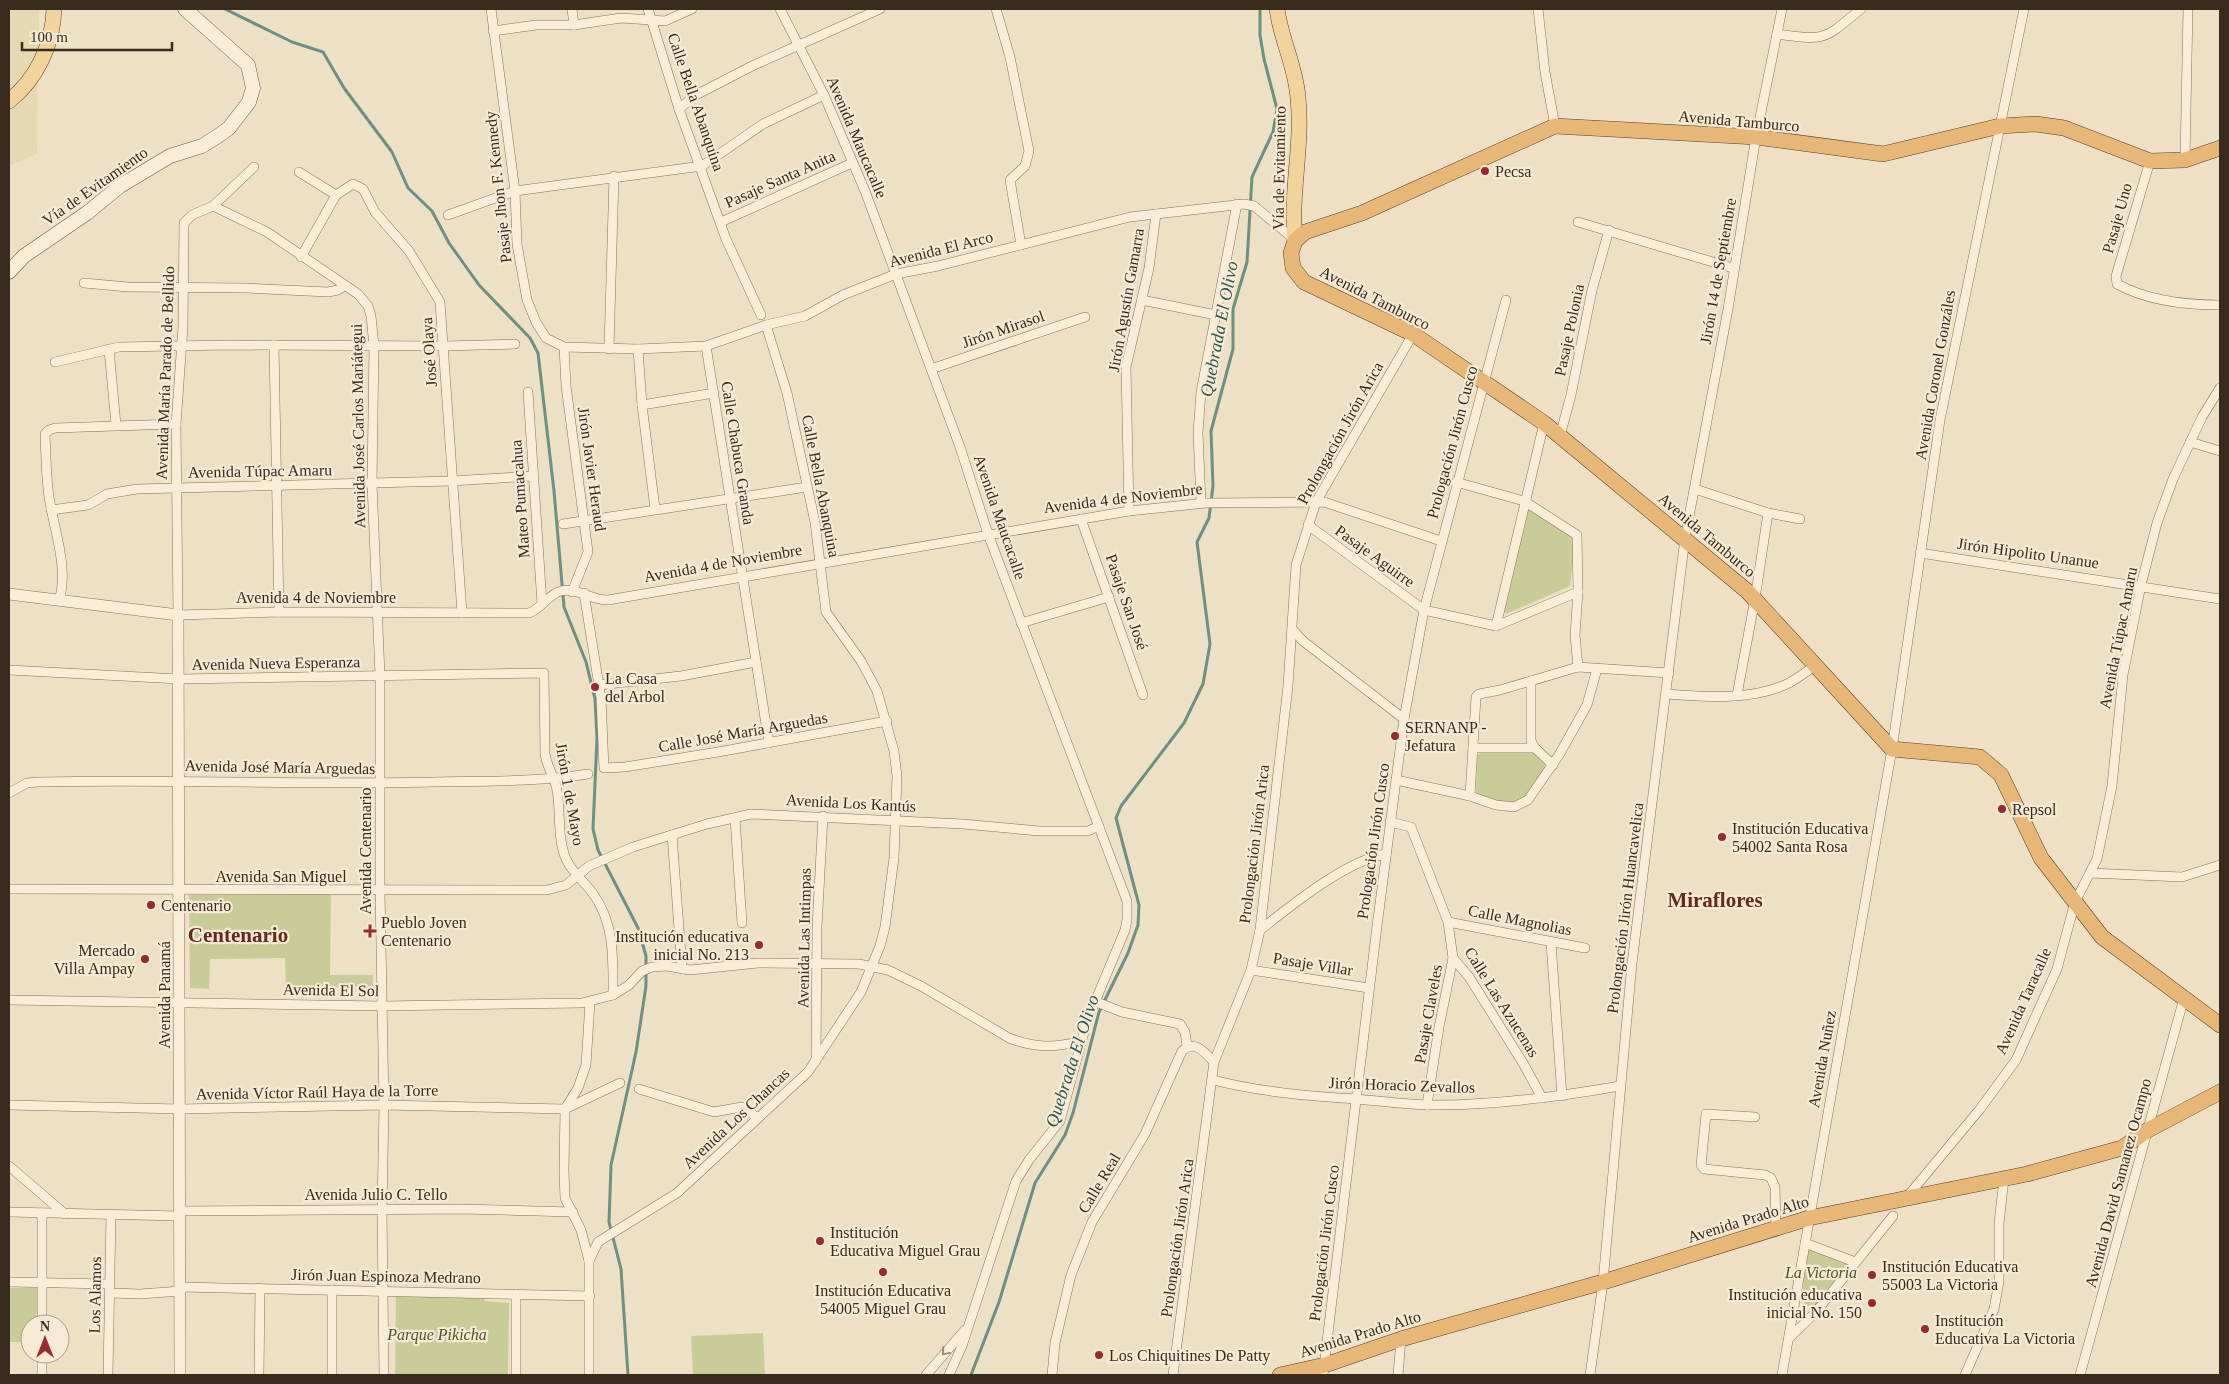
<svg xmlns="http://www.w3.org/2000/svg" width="2229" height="1384" font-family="'Times New Roman',serif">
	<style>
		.farmland { fill: #e4d9b2 }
		.green { fill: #c9cc98 }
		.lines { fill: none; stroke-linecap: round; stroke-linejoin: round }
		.stream { stroke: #6d9085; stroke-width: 3 }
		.minor-casing { stroke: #89715a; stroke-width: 10 }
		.tertiary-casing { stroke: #89715a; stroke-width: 12 }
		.secondary-casing { stroke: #6b523e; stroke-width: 15 }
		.primary-casing { stroke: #573f2f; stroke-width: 16 }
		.trunk-casing { stroke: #573f2f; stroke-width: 16 }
		.minor { stroke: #f9edd8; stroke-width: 9 }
		.tertiary { stroke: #f9edd8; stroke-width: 11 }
		.secondary { stroke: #f9edd8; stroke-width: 14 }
		.primary { stroke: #f1d39c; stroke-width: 15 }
		.trunk { stroke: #e7b778; stroke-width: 15 }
		.oneway { stroke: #998c7b }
		.poi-dot { fill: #982a30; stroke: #f6ead4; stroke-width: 2 }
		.labels { text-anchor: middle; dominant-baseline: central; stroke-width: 4.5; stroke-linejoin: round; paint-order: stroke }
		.street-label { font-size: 16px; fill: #392a1e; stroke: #f6ead4 }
		.poi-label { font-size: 16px; fill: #392a1e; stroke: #f6ead4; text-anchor: start }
		.park-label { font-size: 16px; font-style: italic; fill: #4c5525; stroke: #f6ead4 }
		.water-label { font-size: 18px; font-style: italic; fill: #2e5954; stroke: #f6ead4 }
		.district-label { font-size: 21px; font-weight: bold; fill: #66291e; stroke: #f6ead4 }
	</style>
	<rect width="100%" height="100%" fill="#eee0c4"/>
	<!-- farmland -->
	<path class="farmland" d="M 9,9 L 39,9 L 37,154 L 9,166 Z"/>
	<!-- green -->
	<g class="green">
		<path d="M 1529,506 L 1576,535 L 1570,586 L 1506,614 L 1503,608 Z"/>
		<path d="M 1482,751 C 1499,751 1545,743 1545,769 C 1530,791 1524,811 1494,801 C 1487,799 1481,797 1476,792 L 1477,756 Z"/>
		<path d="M 331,894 L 330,975 L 373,975 L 373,986 L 286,989 L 285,958 L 210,959 L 209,989 L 190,988 L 189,895 Z"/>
		<path d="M 1806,1248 L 1850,1263 L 1813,1308 L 1802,1302 Z"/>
		<path d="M 9,1288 L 40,1288 L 38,1324 L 30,1324 L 30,1342 L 9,1342 Z"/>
		<path d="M 396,1292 L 482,1296 L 485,1301 L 509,1303 L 508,1375 L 395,1375 Z"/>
		<path d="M 763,1333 L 765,1375 L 693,1375 L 691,1336 Z"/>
	</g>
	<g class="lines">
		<!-- stream -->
		<g class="stream">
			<path d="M 225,9 L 292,42 L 323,52 L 344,88 L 392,152 L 408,188 L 432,211 L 449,243 L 479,285 L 530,338 L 538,353 L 554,491 L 564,607 L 586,662 L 595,699 L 597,738 L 593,829 L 598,850 L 638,928 L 646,956 L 646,986 L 636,1052 L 611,1165 L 609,1222 L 621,1269 L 628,1375"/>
			<path d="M 971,1375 L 999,1302 L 1035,1183 L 1065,1135 L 1073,1113 L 1099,1012 L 1128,953 L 1138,925 L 1139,905 L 1116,818 L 1121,806 L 1184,723 L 1203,684 L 1210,644 L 1197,542 L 1209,518 L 1213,486 L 1211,431 L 1233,349 L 1233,309 L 1247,262 L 1252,177 L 1273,132 L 1277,109 L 1264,59 L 1260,35 L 1260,9"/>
		</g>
		<defs>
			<g id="minor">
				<path d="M 491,9 L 515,191 L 517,244 L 527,300 L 536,322 L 546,338 L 564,347 L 638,349 L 706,346 L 766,325 L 805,316 L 843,295 L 896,274 L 938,266 L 1130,217 L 1244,204 L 1254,206 L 1295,240"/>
				<path d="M 572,9 L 574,25"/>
				<path d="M 648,9 L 679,109 L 726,239 L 761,315"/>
				<path d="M 780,9 L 824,95 L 865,191 L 960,447 L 988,534 L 1127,901 L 1127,920 L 1125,930 L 1087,1021 L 1060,1121 L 1029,1160 L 1016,1181 L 962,1346 L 949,1375"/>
				<path d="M 996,9 L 1010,57 L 1029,151 L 1025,166 L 1010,180 L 1021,245"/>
				<path d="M 1538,9 L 1545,72 L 1555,126"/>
				<path d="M 493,31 L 536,25 L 574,25 L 621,18 L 665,21 L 692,9"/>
				<path d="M 1777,34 C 1827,41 1823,40 1861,9"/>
				<path d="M 679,109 L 694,96 L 752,66 L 880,9"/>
				<path d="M 2185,160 L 2188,9"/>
				<path d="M 2150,161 L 2116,276 L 2117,284 C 2148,301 2185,305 2220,305"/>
				<path d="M 254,167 L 213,206 L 192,215 L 184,223 L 183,327 L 176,424 L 178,615 L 279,612 L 529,613 C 540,609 547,597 558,592 C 574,585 592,601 608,600 L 1129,511 L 1206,503 L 1324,502 L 1441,541"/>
				<path d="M 299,172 L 336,195 L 353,184 L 363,189 L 375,212 L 409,251 L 440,302 L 462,613"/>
				<path d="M 213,206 L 267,232 L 358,294 L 368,306 L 371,316 L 374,346 L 372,483 L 380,676 L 380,891 L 384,1105 L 382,1210 L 384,1375"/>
				<path d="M 448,215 L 515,191 L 702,166 L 763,124 L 824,95"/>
				<path d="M 721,222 L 852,163"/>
				<path d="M 1578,222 L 1733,268"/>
				<path d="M 301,257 L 336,195"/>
				<path d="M 84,283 L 128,287 L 246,288 L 328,292 L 338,290 L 344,286"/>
				<path d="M 1142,300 L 1216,315"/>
				<path d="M 274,345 L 279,612"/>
				<path d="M 706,346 L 769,743"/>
				<path d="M 564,347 L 566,386 L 588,552 L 572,592"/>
				<path d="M 109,349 L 116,425"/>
				<path d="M 609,349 L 614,176"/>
				<path d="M 638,349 L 642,405 L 655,509"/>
				<path d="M 55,362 L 119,347 L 227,345 L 445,346 L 515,344"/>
				<path d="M 931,369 L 1085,317"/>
				<path d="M 528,392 L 542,604"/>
				<path d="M 642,405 L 714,393"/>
				<path d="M 1560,436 L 1571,395 L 1592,290 L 1609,230"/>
				<path d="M 2190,442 L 2220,451"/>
				<path d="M 1456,482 L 1524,501 L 1577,535 L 1578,592 L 1575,635 L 1578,667"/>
				<path d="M 1695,489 L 1768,513 L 1800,519"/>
				<path d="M 1201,503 L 1198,433 L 1201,392 L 1237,204"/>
				<path d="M 51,510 L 88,505 L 107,494 L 137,489 L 451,481 L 533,476"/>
				<path d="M 1129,511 L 1126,367 L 1149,268 L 1156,214"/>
				<path d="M 1081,519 L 1143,695"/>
				<path d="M 563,524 L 807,487"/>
				<path d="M 1308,525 L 1424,610 L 1496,626 L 1578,592"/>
				<path d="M 1920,553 L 2220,599"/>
				<path d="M 584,593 L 601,698 L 604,768 L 625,767 L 718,752 L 887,721"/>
				<path d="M 59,601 C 69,568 54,530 49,497 C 46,476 46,455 45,434 L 49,430 L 55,428 L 176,424"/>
				<path d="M 1021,623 L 1109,597"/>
				<path d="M 1496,626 L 1544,423"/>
				<path d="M 1292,629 L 1303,641 L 1404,719"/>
				<path d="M 9,670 L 179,679 L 544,673 L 545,754 C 547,768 555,777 557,790 C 561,812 557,838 566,859 C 572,873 586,883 594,895 C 615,925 613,961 613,995"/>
				<path d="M 1531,681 L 1531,741 L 1535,748 L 1553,765"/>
				<path d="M 599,685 L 681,676 L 756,662"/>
				<path d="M 1667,694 C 1706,697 1752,701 1789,683 C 1798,678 1807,671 1815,666"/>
				<path d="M 1737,695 L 1755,599 L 1768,513"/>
				<path d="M 1473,748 L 1535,748"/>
				<path d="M 1396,780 L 1470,796 L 1496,805 L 1514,807 L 1528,800 L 1559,755 L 1587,705 L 1597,669"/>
				<path d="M 9,793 L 27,783 L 38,782 C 170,779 301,785 433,782 C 485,781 537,782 588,774"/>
				<path d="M 1470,796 L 1476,697 L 1479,694 L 1500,690 L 1578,667 L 1669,673"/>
				<path d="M 735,818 L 742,923"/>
				<path d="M 1390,822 L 1411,827 L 1448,922 L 1453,958 L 1469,977 L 1523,1063 L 1542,1098"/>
				<path d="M 672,835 L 682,969"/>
				<path d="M 2090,873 L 2182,877 L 2220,865"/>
				<path d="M 9,889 L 547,890 L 566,885 L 589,866 L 633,847 L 707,824 L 751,814 L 963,824 L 1039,831 L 1088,831 L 1099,826"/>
				<path d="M 1448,922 L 1585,948"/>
				<path d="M 1260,930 C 1292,905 1347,860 1386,854"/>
				<path d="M 1551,943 L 1562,1096"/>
				<path d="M 1251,970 L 1369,988"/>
				<path d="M 9,1000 L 382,1006 L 582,1003 L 613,995 L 629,985 L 642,971 L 652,967 L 667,966 L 690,970 L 758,963 L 859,964 L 888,970 L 921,986 L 1009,1038 C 1034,1048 1055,1048 1081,1041"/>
				<path d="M 1094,1001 L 1122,1012 L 1180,1024 L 1185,1032 L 1187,1046"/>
				<path d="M 816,1061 L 817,927 L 823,816"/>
				<path d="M 1213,1080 C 1261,1092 1307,1096 1356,1099 C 1380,1101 1404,1104 1428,1105 C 1492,1106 1557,1097 1620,1086"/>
				<path d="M 639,1089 L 714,1112 L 742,1107 L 758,1118"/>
				<path d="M 9,1105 L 180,1109 L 384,1105 L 565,1109 L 620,1083"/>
				<path d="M 1427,1105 L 1439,1027 L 1453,958"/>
				<path d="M 1755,1117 L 1706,1114 L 1701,1165 L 1704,1169 L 1765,1175 L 1771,1178 L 1775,1187 L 1776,1228"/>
				<path d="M 9,1166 L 65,1214"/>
				<path d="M 1907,1197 L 1980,1109 L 2016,1060 L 2057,969 L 2075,902 L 2097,859 L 2112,786 L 2123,675 L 2141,585 L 2157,523 L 2173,479 L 2202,417 L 2220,388"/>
				<path d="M 180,1211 L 463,1209 L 573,1212"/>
				<path d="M 9,1212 L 179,1216"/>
				<path d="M 42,1213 L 42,1324"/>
				<path d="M 1805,1243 L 1855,1262"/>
				<path d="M 589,1261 L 598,1242 L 677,1193 L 808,1072 L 861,992 L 880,946 L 885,927 L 894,858 L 897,776 L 894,751 L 877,691 L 861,661 L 826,612 L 815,522 L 787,393 L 766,325"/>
				<path d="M 9,1282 L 110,1284"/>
				<path d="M 181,1287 L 590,1296"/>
				<path d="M 110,1293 L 140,1294 L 181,1291"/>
				<path d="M 516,1294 L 516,1375"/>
				<path d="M 1789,1338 L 1815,1313 L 1893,1216"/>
				<path d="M 42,1354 L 42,1375"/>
				<path d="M 108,1375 L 111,1215"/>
				<path d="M 259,1375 L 260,1288"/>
				<path d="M 332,1375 L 332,1290"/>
				<path d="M 589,1375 L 589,1261 L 581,1230 L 565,1198 L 564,1171 L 565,1109 L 578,1088 L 586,1065 L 590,1002"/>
				<path d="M 926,1375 L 965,1330"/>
				<path d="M 1052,1375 L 1055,1343 L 1071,1275 L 1092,1222 L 1145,1134 L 1182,1051 C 1195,1039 1204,1052 1214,1062"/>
				<path d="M 1173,1375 L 1214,1062 L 1251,970 L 1260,930 L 1288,686 L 1296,565 L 1316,502 L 1413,334"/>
				<path d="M 1323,1375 L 1377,926 L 1404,719 L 1424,610 L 1506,300"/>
				<path d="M 1398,1375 L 1401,1339"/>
				<path d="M 1590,1375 L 1603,1282 L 1632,963 L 1685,538 L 1728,309 L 1756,137 L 1782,9"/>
				<path d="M 1782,1375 L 1892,749 L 1940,420 L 2024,9"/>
				<path d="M 1965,1375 L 1994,1309 L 1999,1282 L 1999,1223 L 2004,1179"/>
				<path d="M 2080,1375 L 2184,998"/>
			</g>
			<path id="tertiary" d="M 9,594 L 178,615 L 180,1375"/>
			<path id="secondary" d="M 9,272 L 24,256 L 87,213 L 120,186 L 170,156 L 202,146 L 218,136 L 229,128 L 249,102 L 253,88 L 248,65 L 185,9"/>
			<g id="primary">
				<path d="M 1277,9 C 1281,40 1296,67 1298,98 C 1303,146 1290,193 1295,241"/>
				<path d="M 9,101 C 37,79 53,44 54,9"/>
			</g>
			<g id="trunk">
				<path d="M 2220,148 L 2185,160 L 2150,161 L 2064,128 L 2036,124 L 2000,126 L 1883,154 L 1756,137 L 1555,126 L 1362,213 L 1305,232 L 1295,241 L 1291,253 L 1293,268 L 1304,282 L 1413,334 L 1544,423 L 1747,591 L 1892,749 L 1980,757 L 2001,775 L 2041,858 L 2102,937 L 2220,1025"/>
				<path d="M 1280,1375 L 1325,1365 L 1401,1339 L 1603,1282 L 1809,1218 L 2027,1174 L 2122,1148 L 2148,1130 L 2220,1092"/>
			</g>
		</defs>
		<!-- minor casing -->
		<use href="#minor" class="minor-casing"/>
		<!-- tertiary casing -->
		<use href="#tertiary" class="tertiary-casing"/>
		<!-- secondary casing -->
		<use href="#secondary" class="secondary-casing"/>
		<!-- primary casing -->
		<use href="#primary" class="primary-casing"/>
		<!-- trunk casing -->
		<use href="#trunk" class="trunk-casing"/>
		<!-- minor -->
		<use href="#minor" class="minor"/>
		<!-- tertiary -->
		<use href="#tertiary" class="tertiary"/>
		<!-- secondary -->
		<use href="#secondary" class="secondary"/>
		<!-- primary -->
		<use href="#primary" class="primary"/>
		<!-- trunk -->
		<use href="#trunk" class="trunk"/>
	</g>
	<!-- one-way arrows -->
	<defs><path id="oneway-chevron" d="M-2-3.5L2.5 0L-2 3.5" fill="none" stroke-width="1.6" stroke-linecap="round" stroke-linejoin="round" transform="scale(1.25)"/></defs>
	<use class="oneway" href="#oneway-chevron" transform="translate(945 1352) rotate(130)"/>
	<!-- markers -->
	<g class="poi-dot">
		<circle cx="1485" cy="171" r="5"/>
		<circle cx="595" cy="687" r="5"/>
		<circle cx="1395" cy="736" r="5"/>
		<circle cx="2002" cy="809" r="5"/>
		<circle cx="1722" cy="837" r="5"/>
		<circle cx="151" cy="905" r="5"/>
		<path d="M367.5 923.5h5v5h5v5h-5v5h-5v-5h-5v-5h5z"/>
		<circle cx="759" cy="945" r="5"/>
		<circle cx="145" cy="959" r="5"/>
		<circle cx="820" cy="1241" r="5"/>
		<circle cx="883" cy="1272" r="5"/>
		<circle cx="1872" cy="1275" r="5"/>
		<circle cx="1872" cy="1303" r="5"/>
		<circle cx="1925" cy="1329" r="5"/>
		<circle cx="1099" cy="1355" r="5"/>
	</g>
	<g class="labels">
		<!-- street labels -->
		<g class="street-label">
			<text transform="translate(696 102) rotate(71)">Calle Bella Abanquina</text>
			<text transform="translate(1739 121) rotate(5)">Avenida Tamburco</text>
			<text transform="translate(857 137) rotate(67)">Avenida Maucacalle</text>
			<text transform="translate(1279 168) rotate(-89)">Vía de Evitamiento</text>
			<text transform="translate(780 179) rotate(-24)">Pasaje Santa Anita</text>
			<text transform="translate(95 186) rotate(-35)">Vía de Evitamiento</text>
			<text transform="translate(498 187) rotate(-96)">Pasaje Jhon F. Kennedy</text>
			<text transform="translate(2117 218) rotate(-74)">Pasaje Uno</text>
			<text transform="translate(941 249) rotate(-14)">Avenida El Arco</text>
			<text transform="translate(1718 271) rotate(-80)">Jirón 14 de Septiembre</text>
			<text transform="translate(1375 298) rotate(27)">Avenida Tamburco</text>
			<text transform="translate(1126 300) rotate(-80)">Jirón Agustín Gamarra</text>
			<text transform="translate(1003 329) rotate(-19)">Jirón Mirasol</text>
			<text transform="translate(1569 330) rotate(-78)">Pasaje Polonia</text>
			<text transform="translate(429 352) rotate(-94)">José Olaya</text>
			<text transform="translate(165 373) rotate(-88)">Avenida María Parado de Bellido</text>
			<text transform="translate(1935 375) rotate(-80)">Avenida Coronel Gonzáles</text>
			<text transform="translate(358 426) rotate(-91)">Avenida José Carlos Mariátegui</text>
			<text transform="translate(1340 433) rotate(-61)">Prolongación Jirón Arica</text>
			<text transform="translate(1452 442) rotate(-75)">Prologación Jirón Cusco</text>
			<text transform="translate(738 453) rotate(81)">Calle Chabuca Granda</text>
			<text transform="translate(592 469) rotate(82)">Jirón Javier Heraud</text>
			<text transform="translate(260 471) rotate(-1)">Avenida Túpac Amaru</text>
			<text transform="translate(821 486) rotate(79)">Calle Bella Abanquina</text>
			<text transform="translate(1123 498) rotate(-7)">Avenida 4 de Noviembre</text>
			<text transform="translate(520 499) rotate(-94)">Mateo Pumacahua</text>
			<text transform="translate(1000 517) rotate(71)">Avenida Maucacalle</text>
			<text transform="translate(1707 535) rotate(40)">Avenida Tamburco</text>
			<text transform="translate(2028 553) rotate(8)">Jirón Hipolito Unanue</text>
			<text transform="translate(1375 556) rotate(36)">Pasaje Aguirre</text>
			<text transform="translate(723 563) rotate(-10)">Avenida 4 de Noviembre</text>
			<text x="316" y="597">Avenida 4 de Noviembre</text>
			<text transform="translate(1127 602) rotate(71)">Pasaje San José</text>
			<text transform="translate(2118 638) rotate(-79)">Avenida Túpac Amaru</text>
			<text transform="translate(276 663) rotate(-1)">Avenida Nueva Esperanza</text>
			<text transform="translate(743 732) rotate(-10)">Calle José María Arguedas</text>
			<text transform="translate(280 767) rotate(1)">Avenida José María Arguedas</text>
			<text transform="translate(570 794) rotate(80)">Jirón 1 de Mayo</text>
			<text transform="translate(851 803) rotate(3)">Avenida Los Kantús</text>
			<text transform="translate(1373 841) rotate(-82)">Prologación Jirón Cusco</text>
			<text transform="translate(1254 844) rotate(-83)">Prolongación Jirón Arica</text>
			<text transform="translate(365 851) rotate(-90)">Avenida Centenario</text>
			<text x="281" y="876">Avenida San Miguel</text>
			<text transform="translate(1625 908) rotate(-83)">Prolongación Jirón Huancavelica</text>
			<text transform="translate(1520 920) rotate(11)">Calle Magnolias</text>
			<text transform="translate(804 938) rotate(-89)">Avenida Las Intimpas</text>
			<text transform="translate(1313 964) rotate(9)">Pasaje Villar</text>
			<text transform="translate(331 990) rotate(1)">Avenida El Sol</text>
			<text transform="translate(164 995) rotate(-90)">Avenida Panamá</text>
			<text transform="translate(2023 1001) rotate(-66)">Avenida Taracalle</text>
			<text transform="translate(1502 1002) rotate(58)">Calle Las Azucenas</text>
			<text transform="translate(1428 1014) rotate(-80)">Pasaje Claveles</text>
			<text transform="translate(1822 1059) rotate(-80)">Avenida Nuñez</text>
			<text transform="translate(1402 1085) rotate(2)">Jirón Horacio Zevallos</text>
			<text transform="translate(317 1092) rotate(-1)">Avenida Víctor Raúl Haya de la Torre</text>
			<text transform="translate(736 1118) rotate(-43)">Avenida Los Chancas</text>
			<text transform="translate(1099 1183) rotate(-59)">Calle Real</text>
			<text transform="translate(2118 1183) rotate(-75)">Avenida David Samanez Ocampo</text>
			<text x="376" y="1194">Avenida Julio C. Tello</text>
			<text transform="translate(1748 1219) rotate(-17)">Avenida Prado Alto</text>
			<text transform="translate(1177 1238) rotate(-82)">Prolongación Jirón Arica</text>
			<text transform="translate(1324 1243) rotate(-83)">Prologación Jirón Cusco</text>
			<text transform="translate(386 1276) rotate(1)">Jirón Juan Espinoza Medrano</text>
			<text transform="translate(95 1295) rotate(-89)">Los Alamos</text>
			<text transform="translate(1360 1334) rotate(-17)">Avenida Prado Alto</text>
		</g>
		<!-- poi labels -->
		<g class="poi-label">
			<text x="1495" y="171">Pecsa</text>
			<text x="605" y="678">La Casa<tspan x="605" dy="18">del Arbol</tspan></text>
			<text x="1405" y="727">SERNANP -<tspan x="1405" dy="18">Jefatura</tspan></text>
			<text x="2012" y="809">Repsol</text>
			<text x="1732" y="828">Institución Educativa<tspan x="1732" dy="18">54002 Santa Rosa</tspan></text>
			<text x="161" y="905">Centenario</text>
			<text x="381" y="922">Pueblo Joven<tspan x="381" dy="18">Centenario</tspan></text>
			<text x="749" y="936" text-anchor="end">Institución educativa<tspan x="749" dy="18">inicial No. 213</tspan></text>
			<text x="135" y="950" text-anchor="end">Mercado<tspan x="135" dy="18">Villa Ampay</tspan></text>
			<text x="830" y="1232">Institución<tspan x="830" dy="18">Educativa Miguel Grau</tspan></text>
			<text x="1882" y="1266">Institución Educativa<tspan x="1882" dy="18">55003 La Victoria</tspan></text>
			<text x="883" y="1290" text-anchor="middle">Institución Educativa<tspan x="883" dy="18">54005 Miguel Grau</tspan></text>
			<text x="1862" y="1294" text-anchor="end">Institución educativa<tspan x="1862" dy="18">inicial No. 150</tspan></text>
			<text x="1935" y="1320">Institución<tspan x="1935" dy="18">Educativa La Victoria</tspan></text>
			<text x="1109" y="1355">Los Chiquitines De Patty</text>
		</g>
		<!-- park labels -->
		<g class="park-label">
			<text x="1821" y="1272">La Victoria</text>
			<text x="437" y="1334">Parque Pikicha</text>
		</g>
		<!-- water labels -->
		<g class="water-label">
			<text transform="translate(1219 329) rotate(-79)">Quebrada El Olivo</text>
			<text transform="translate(1072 1061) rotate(-72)">Quebrada El Olivo</text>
		</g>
		<!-- district labels -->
		<g class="district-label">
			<text x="1715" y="900">Miraflores</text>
			<text x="238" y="935">Centenario</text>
		</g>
	</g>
	<!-- border -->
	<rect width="2229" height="1384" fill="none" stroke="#392a1e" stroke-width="20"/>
	<!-- north arrow -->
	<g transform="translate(45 1339)"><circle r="24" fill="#f6ead4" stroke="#aa9d8b"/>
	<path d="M0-4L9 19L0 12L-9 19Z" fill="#982a30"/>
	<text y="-8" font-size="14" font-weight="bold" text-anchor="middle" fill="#392a1e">N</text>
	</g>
	<!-- scale -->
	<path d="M22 42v8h150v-8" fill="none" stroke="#392a1e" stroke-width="2.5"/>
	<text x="30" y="42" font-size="15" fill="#392a1e" stroke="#f6ead4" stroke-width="4" paint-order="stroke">100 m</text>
</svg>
